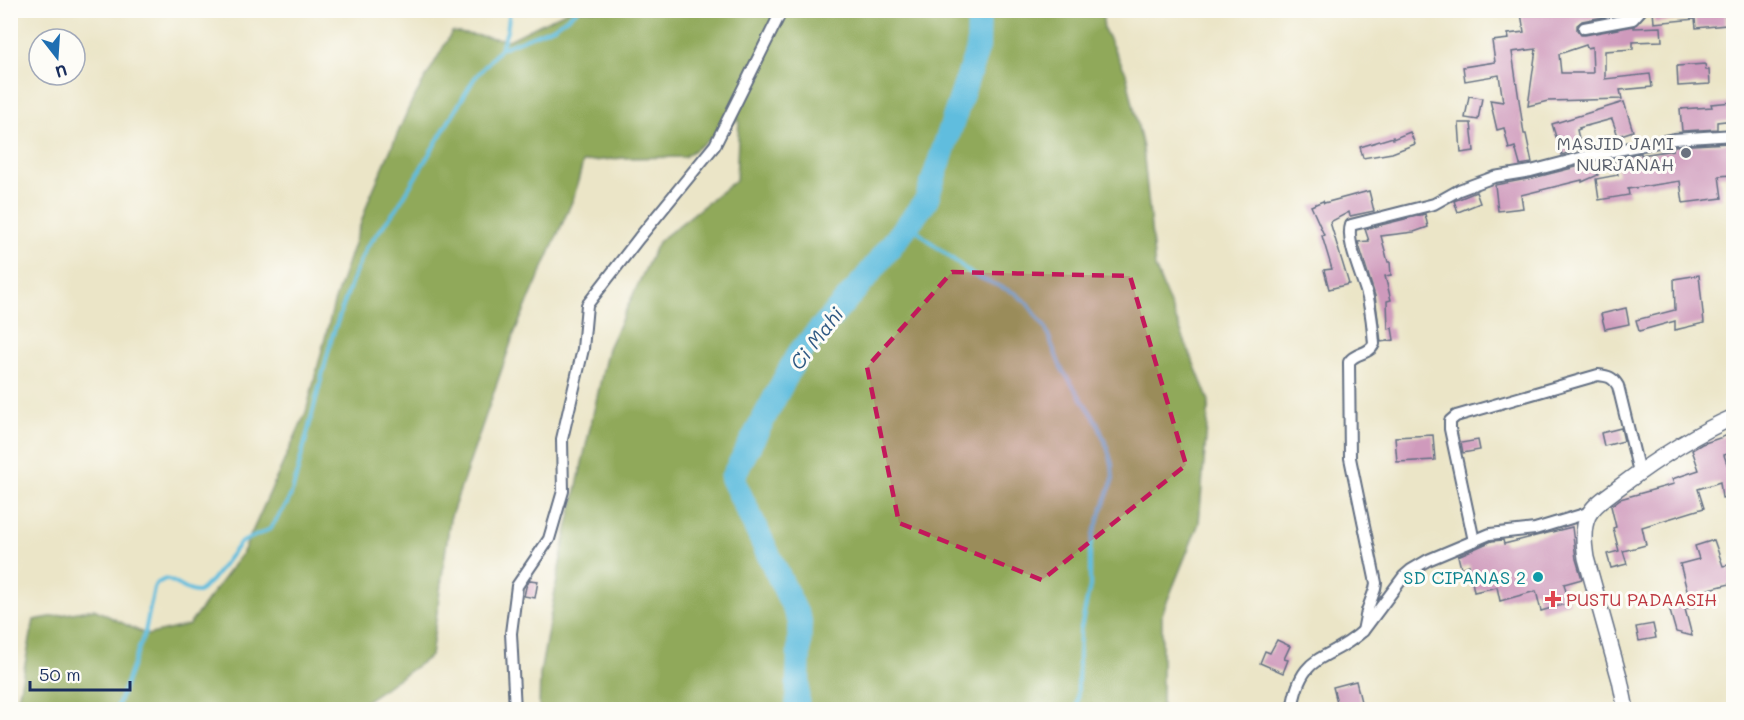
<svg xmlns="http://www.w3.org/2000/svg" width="1744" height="720" font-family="Mali,sans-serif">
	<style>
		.forest { fill: #90a95a; stroke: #566c5c; stroke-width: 1.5 }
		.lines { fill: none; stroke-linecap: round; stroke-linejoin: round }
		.stream { stroke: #60bdde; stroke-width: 4 }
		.river { stroke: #60bdde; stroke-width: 24 }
		.building { fill: #cf9abc; fill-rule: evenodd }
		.street-casing { stroke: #646f83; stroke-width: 14 }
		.secondary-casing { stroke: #646f83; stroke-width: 18 }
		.street { stroke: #fff; stroke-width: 10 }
		.secondary { stroke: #fff; stroke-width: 15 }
		.marked { fill: #c2185b; fill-opacity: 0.2; stroke: #c2185b; stroke-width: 4.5; stroke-dasharray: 12 8; stroke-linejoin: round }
		.worship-dot { fill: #6b7280; stroke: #fdfcf7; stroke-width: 2 }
		.culture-dot { fill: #0f9aa8; stroke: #fdfcf7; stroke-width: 2 }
		.health-dot { fill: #e0444e; stroke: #fdfcf7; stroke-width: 2 }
		.labels { text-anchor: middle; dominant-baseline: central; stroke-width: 6; stroke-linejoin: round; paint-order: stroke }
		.worship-label { font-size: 18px; fill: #5b616d; stroke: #fdfcf7; text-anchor: end }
		.culture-label { font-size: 18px; fill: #0d838f; stroke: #fdfcf7; text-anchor: end }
		.health-label { font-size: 18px; fill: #be3a42; stroke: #fdfcf7; text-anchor: start }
		.water-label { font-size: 20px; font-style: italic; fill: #305a84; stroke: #fdfcf7 }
	</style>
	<rect width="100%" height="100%" fill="#fdfcf7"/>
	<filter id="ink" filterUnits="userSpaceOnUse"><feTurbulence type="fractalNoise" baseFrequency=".0167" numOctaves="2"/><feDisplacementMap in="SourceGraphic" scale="12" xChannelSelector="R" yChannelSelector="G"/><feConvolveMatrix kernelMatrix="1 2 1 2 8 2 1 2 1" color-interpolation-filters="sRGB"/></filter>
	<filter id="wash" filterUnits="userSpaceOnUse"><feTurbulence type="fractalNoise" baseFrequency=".008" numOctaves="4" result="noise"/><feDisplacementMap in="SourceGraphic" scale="24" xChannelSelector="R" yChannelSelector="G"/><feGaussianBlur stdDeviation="1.35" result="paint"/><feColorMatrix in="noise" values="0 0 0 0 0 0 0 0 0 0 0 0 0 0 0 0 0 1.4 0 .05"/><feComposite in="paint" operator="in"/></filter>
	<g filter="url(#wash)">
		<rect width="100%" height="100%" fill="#ebe5c7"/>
		<!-- forest -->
		<path class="forest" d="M 569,10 L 1102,11 L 1104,29 L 1126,73 L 1143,148 L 1155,267 L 1209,401 L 1199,523 L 1162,614 L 1162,709 L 539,709 L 540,674 L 562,552 L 608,348 L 658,242 L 736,180 L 739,119 L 684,157 L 623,158 L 583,162 L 574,197 L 514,334 L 450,519 L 431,656 L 354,709 L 15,710 L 20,689 L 34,620 L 94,609 L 147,635 L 189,625 L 243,552 L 306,412 L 334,303 L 369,199 L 410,105 L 452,32 L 509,40 Z"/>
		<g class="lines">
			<!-- stream -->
			<g class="stream">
				<path d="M 501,48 L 507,31 L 510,10"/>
				<path d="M 910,222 L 923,236 L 973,275 L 1015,293 L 1027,303 L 1045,327 L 1061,368 L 1097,422 L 1107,447 L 1112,464 L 1113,479 L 1093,535 L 1090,550 L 1090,586 L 1080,632 L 1077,710"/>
				<path d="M 116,710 L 145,632 L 154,588 L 156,584 L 165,579 C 177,581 186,593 199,592 L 212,580 L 240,543 L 270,529 L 287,504 L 293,489 L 332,337 L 353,278 L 366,248 L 397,208 L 474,79 L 500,49 L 554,27 L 578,10"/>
			</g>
			<!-- river -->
			<path class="river" d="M 797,710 L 800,621 L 732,478 L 798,354 L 865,279 L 926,201 L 978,47 L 979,10"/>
		</g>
		<g id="blocks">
			<!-- building -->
			<g class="building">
				<path d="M 1539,10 L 1631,10 L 1629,12 L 1582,21 L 1577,25 L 1577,30 L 1581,35 L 1585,35 L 1634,26 L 1634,28 L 1661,27 L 1662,41 L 1633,42 L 1633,49 L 1605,51 L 1605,79 L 1650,74 L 1652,87 L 1620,90 L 1622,99 L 1548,101 L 1528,106 L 1536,49 L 1512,52 L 1524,134 L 1526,134 L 1532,163 L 1520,165 L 1515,147 L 1509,149 L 1504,128 L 1497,130 L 1490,100 L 1503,102 L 1499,75 L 1465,81 L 1463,67 L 1495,62 L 1492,41 L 1509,39 L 1508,34 L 1524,32 L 1521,13 ZM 1586,45 L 1587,48 L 1592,47 L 1593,73 L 1561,73 L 1559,54 Z"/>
				<path d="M 1653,10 L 1725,10 L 1726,25 L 1696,28 L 1695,19 L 1654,23 Z"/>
				<path d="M 1705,64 L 1706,70 L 1709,70 L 1710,84 L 1678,86 L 1677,66 Z"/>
				<path d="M 1469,96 L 1482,98 L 1478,120 L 1465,118 Z"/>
				<path d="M 1624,102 L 1633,131 L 1618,136 L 1612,119 L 1579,128 L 1580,129 L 1577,130 L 1581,148 L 1562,155 L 1558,136 L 1556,137 L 1552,124 Z"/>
				<path d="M 1733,102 L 1734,120 L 1717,122 L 1717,129 L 1682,131 L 1680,109 L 1712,107 L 1711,104 Z"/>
				<path d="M 1459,123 L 1471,123 L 1474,151 L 1461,153 Z"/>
				<path d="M 1410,132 L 1415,144 L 1392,153 L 1363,158 L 1360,147 L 1393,137 L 1393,139 Z"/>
				<path d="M 1729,143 L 1732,175 L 1719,176 L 1722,198 L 1683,203 L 1680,181 L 1628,189 L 1629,195 L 1599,200 L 1596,179 L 1618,175 L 1615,158 L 1641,153 L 1641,155 L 1673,150 L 1673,147 L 1675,146 Z"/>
				<path d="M 1592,163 L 1598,175 L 1582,182 L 1582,180 L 1521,195 L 1523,208 L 1498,211 L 1495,185 L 1533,178 Z"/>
				<path d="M 1369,191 L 1374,211 L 1350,216 L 1349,212 L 1330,222 L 1349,284 L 1329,289 L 1324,270 L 1332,269 L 1322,236 L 1324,235 L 1311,206 L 1323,201 L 1324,203 Z"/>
				<path d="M 1476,192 L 1480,203 L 1458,212 L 1454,201 Z"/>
				<path d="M 1425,214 L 1428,227 L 1414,232 L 1381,236 L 1388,262 L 1390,262 L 1391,275 L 1385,276 L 1391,300 L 1387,301 L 1388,329 L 1392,328 L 1394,340 L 1381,342 L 1375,296 L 1358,242 L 1369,241 L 1365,229 Z"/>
				<path d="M 1699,275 L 1704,323 L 1675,330 L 1675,321 L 1639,331 L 1636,320 L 1675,310 L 1674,279 Z"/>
				<path d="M 1626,308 L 1629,324 L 1605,329 L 1601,314 Z"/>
				<path d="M 1621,428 L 1624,441 L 1604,446 L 1601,433 Z"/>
				<path d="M 1734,433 L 1734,452 L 1724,455 L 1734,484 L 1734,496 L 1722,498 L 1720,482 L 1698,489 L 1704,508 L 1642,527 L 1646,545 L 1623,551 L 1627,564 L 1611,568 L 1607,554 L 1619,551 L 1613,528 L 1616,527 L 1611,506 L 1620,499 L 1674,484 L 1672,479 L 1699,470 L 1692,450 L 1702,444 Z"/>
				<path d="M 1433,435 L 1435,460 L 1397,462 L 1395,437 Z"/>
				<path d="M 1478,440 L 1480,450 L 1463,453 L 1461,443 Z"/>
				<path d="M 1572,527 L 1576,559 L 1582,579 L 1564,584 L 1569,603 L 1541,611 L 1536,591 L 1500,601 L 1497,587 L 1474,592 L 1469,565 L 1461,568 L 1458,556 L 1492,541 L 1503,540 L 1504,544 Z"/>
				<path d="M 1714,540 L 1723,566 L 1728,565 L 1729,571 L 1734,569 L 1734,583 L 1701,591 L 1704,605 L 1685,609 L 1692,636 L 1676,632 L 1668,604 L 1689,598 L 1680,564 L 1699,559 L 1695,546 Z"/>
				<path d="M 530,580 L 538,581 L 535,598 L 524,596 L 526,587 Z"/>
				<path d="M 1653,624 L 1656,638 L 1639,641 L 1636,627 Z"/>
				<path d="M 1277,640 L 1290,646 L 1284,659 L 1288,660 L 1283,673 L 1260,663 L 1265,651 L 1270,653 Z"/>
				<path d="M 1356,681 L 1363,710 L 1339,710 L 1333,687 Z"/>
			</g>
		</g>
	</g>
	<g filter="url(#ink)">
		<use href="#blocks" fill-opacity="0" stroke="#646f83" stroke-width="1.5"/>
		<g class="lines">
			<defs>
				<g id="street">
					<path d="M 1584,28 L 1633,19 L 1641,10"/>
					<path d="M 1474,541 L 1450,429 L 1450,421 L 1456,416 L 1598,375 C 1608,376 1613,377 1618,386 L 1639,472"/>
					<path d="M 1363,631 L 1367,611 L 1375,589 L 1376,583 L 1350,458 L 1349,362 C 1355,352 1369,355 1374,344 C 1373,329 1371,313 1368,298 C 1364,280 1345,242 1351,225 L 1434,204 L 1459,190 L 1494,177 L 1531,171 L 1592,155 L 1674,139 L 1734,135"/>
					<path d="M 515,710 L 511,633 L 517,586 L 549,539 L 563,491 L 562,439 L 583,349 L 587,305 L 639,238 L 715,145 L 782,10"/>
					<path d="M 1292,710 C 1301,650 1326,664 1363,631 L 1404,576 L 1411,570 L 1428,560 L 1490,534 L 1535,529 L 1591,512"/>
				</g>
				<path id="secondary" d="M 1626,710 L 1620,680 L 1586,558 C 1584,544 1582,529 1588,516 C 1594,504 1608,496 1618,488 C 1654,461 1692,435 1734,417"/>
			</defs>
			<!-- street casing -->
			<use href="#street" class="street-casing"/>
			<!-- secondary casing -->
			<use href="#secondary" class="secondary-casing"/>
			<!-- street -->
			<use href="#street" class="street"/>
			<!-- secondary -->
			<use href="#secondary" class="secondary"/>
		</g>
	</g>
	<!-- marked area -->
	<path class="marked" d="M 952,272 L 1130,276 L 1186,465 L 1042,580 L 899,523 L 867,367 Z"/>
	<!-- markers -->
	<circle class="worship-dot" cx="1686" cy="153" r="6"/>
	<circle class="culture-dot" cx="1538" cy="577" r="6"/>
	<path class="health-dot" d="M1550 590h6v6h6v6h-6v6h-6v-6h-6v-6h6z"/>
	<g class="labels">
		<!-- worship labels -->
		<g class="worship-label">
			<text x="1674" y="143">MASJID JAMI<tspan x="1674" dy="21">NURJANAH</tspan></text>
		</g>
		<!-- culture labels -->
		<g class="culture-label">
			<text x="1526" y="577">SD CIPANAS 2</text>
		</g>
		<!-- health labels -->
		<g class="health-label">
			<text x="1566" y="599">PUSTU PADAASIH</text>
		</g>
		<!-- water labels -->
		<g class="water-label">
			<text transform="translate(816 338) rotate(-52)">Ci Mahi</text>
		</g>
	</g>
	<!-- margin -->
	<rect width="1744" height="720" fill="none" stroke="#fdfcf7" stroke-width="36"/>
	<!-- north arrow -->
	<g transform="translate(57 57) rotate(163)"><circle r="28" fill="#fdfcf7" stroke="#a3aaba" stroke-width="1.5"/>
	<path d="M0-4.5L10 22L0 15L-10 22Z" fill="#1f6fb2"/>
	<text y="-9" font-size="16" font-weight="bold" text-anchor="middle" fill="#1b2f5e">U</text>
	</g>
	<!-- scale -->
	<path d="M30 681v9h100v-9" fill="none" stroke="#1b2f5e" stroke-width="3"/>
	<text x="39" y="681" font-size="18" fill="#1b2f5e" stroke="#fdfcf7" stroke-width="4.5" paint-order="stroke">50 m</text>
</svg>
